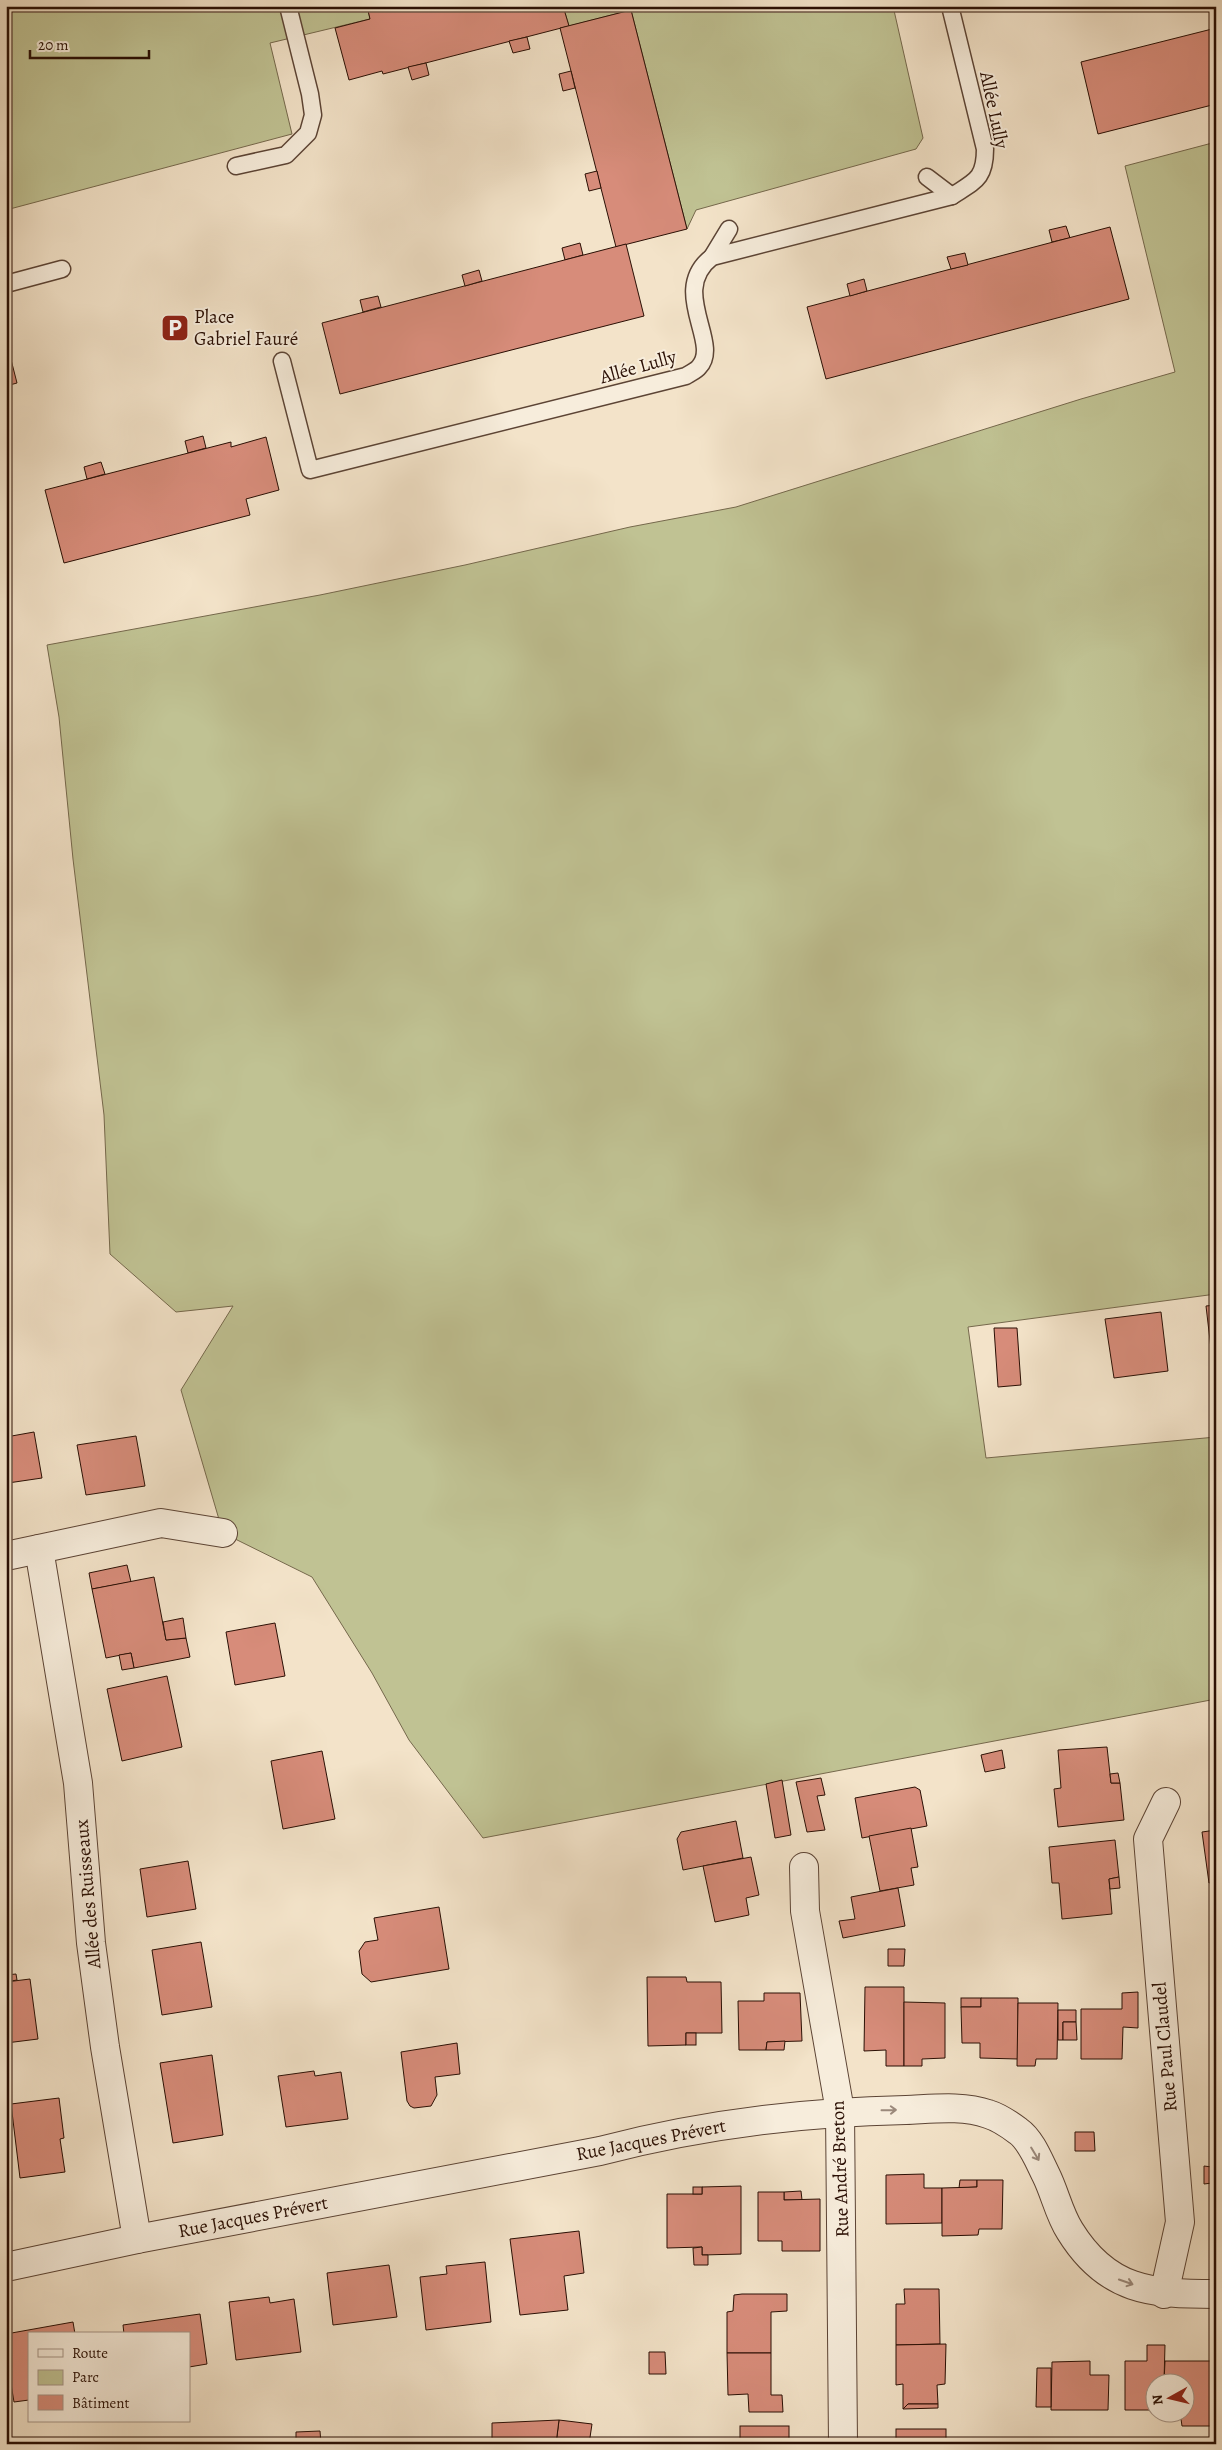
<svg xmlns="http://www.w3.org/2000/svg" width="1222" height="2450" font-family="Alegreya,serif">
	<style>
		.green { fill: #c0c293; stroke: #75684c }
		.building { fill: #d78c7a; stroke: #2a0f04 }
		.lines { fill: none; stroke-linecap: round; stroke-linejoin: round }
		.service-casing { stroke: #5c4435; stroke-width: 19 }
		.minor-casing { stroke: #5c4435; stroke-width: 30 }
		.service { stroke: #f7eddc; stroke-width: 16 }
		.minor { stroke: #f7eddc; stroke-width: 28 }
		.oneway { stroke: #9b897b }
		.labels { text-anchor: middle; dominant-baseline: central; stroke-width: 4; stroke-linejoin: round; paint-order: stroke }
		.street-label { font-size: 19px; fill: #2a0f04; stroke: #f7eddc }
		.poi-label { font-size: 19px; fill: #2a0f04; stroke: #f7eddc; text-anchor: start }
	</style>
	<rect width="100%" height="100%" fill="#f3e3c9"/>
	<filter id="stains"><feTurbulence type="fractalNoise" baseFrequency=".004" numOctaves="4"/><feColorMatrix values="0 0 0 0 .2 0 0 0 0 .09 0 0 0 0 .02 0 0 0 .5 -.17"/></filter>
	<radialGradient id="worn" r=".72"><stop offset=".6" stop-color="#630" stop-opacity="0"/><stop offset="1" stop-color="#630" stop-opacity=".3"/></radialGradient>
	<!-- green -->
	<g class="green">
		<path d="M 6,6 L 367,6 L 370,19 L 270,43 L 292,134 L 6,210 Z"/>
		<path d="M 563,6 L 893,6 L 923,138 L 916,149 L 696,210 L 687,229 L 631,10 L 569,26 Z"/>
		<path d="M 1216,142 L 1216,1294 L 968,1327 L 986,1458 L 1216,1437 L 1216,1699 L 483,1838 L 409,1740 L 372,1673 L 312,1577 L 223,1533 L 181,1390 L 233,1306 L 176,1312 L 110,1254 L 104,1115 L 73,859 L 59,717 L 47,645 L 320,595 L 465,565 L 630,527 L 736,507 L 1081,399 L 1175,372 L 1125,166 Z"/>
	</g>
	<!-- building -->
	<g class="building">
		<path d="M 367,6 L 563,6 L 569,26 L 383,74 L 382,71 L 349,80 L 335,28 L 370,19 Z"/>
		<path d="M 631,10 L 687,229 L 616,247 L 560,28 Z"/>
		<path d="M 1216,28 L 1216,104 L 1098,134 L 1081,62 Z"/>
		<path d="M 527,37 L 530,49 L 513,53 L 509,41 Z"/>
		<path d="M 426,63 L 429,75 L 412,80 L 408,67 Z"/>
		<path d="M 571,71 L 575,88 L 563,91 L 559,74 Z"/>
		<path d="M 597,171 L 601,188 L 589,191 L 585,174 Z"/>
		<path d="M 1066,226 L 1070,238 L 1052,242 L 1049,230 Z"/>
		<path d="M 1110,227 L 1129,299 L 826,379 L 807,307 Z"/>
		<path d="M 580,243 L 583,255 L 565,260 L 562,248 Z"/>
		<path d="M 626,244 L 644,316 L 340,394 L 322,323 Z"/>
		<path d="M 965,253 L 968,265 L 951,269 L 947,257 Z"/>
		<path d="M 479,270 L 482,281 L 465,286 L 462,275 Z"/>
		<path d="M 864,279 L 867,291 L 850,296 L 847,284 Z"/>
		<path d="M 378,296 L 381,307 L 363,312 L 360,300 Z"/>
		<path d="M 6,340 L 17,383 L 6,386 Z"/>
		<path d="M 203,436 L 206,448 L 188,453 L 185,441 Z"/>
		<path d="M 266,437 L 279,490 L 246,499 L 250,515 L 64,563 L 45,490 L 231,442 L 231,447 Z"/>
		<path d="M 101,462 L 105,474 L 87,479 L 84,467 Z"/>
		<path d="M 1216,1305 L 1216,1365 L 1213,1366 L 1206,1306 Z"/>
		<path d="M 1161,1312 L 1168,1371 L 1114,1378 L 1105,1319 Z"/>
		<path d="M 994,1328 L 1017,1328 L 1021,1385 L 998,1387 Z"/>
		<path d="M 34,1432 L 42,1478 L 8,1483 L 8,1489 L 6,1490 L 6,1437 Z"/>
		<path d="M 136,1436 L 145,1486 L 86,1495 L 77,1445 Z"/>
		<path d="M 127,1565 L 131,1582 L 92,1589 L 89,1573 Z"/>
		<path d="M 154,1577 L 166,1640 L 186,1638 L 190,1657 L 134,1668 L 131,1653 L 106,1658 L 92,1589 Z"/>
		<path d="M 183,1618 L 186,1638 L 166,1640 L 163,1622 Z"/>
		<path d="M 275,1623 L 285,1676 L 235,1685 L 226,1632 Z"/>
		<path d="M 131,1653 L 134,1668 L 122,1670 L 119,1655 Z"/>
		<path d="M 167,1676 L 182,1747 L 122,1761 L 107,1689 Z"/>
		<path d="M 1107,1747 L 1111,1783 L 1120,1783 L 1124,1820 L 1058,1827 L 1054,1789 L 1061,1788 L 1058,1750 Z"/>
		<path d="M 1002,1750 L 1005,1768 L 985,1772 L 981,1755 Z"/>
		<path d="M 322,1751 L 335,1819 L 283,1829 L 271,1761 Z"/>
		<path d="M 1118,1773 L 1120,1783 L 1111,1783 L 1110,1774 Z"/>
		<path d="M 821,1778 L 825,1795 L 817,1796 L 825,1830 L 807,1832 L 796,1782 Z"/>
		<path d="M 782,1780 L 791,1835 L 775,1838 L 766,1784 Z"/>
		<path d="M 915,1787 L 920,1790 L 927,1826 L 862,1838 L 855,1798 Z"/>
		<path d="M 736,1821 L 743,1858 L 683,1870 L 677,1839 L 681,1832 Z"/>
		<path d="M 911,1828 L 918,1867 L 911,1868 L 914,1885 L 880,1891 L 869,1836 Z"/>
		<path d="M 1216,1830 L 1216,1902 L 1215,1902 L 1212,1882 L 1209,1883 L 1202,1832 Z"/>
		<path d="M 1115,1840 L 1119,1877 L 1109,1879 L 1112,1914 L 1062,1919 L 1059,1883 L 1052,1883 L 1049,1847 Z"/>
		<path d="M 751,1857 L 759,1895 L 746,1898 L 749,1915 L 715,1922 L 703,1866 Z"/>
		<path d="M 188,1861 L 196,1909 L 147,1917 L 140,1869 Z"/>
		<path d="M 1119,1877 L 1120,1888 L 1110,1889 L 1109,1879 Z"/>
		<path d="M 898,1888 L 905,1926 L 843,1938 L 839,1921 L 855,1919 L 851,1897 Z"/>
		<path d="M 439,1907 L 449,1969 L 371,1982 L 362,1974 L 359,1951 L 365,1942 L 378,1940 L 374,1918 Z"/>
		<path d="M 201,1942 L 212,2007 L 162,2015 L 152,1950 Z"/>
		<path d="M 888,1949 L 905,1949 L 904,1966 L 888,1966 Z"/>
		<path d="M 16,1974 L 17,1980 L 6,1982 L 6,1975 Z"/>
		<path d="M 647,1977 L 686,1977 L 687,1982 L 721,1982 L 722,2033 L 686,2033 L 686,2045 L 648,2046 Z"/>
		<path d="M 30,1979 L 38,2039 L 6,2043 L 6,1982 Z"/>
		<path d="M 865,1987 L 904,1987 L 904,2066 L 886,2066 L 886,2050 L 864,2051 Z"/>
		<path d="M 1138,1992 L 1138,2028 L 1123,2027 L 1122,2059 L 1081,2059 L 1081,2009 L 1122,2009 L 1122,1993 Z"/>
		<path d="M 764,1993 L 800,1993 L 802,2041 L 767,2042 L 766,2050 L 739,2050 L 738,2001 L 764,2001 Z"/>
		<rect x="961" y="1998" width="20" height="9"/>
		<path d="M 981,1998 L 1018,1998 L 1018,2059 L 980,2058 L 980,2043 L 962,2043 L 961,2007 L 981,2007 Z"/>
		<path d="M 904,2002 L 945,2003 L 945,2058 L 922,2059 L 922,2066 L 904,2066 Z"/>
		<path d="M 1018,2003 L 1058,2003 L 1057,2059 L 1036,2059 L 1035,2066 L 1017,2066 Z"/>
		<path d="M 1058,2010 L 1076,2010 L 1076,2022 L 1063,2022 L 1063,2040 L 1058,2040 Z"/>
		<rect x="1211" y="2017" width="5" height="19"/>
		<path d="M 1063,2022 L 1076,2022 L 1077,2040 L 1063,2040 Z"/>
		<rect x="686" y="2033" width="10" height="12"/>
		<path d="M 785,2041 L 784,2050 L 766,2050 L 767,2042 Z"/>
		<path d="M 457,2043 L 460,2074 L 435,2077 L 437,2095 L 431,2106 L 414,2108 L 410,2106 L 407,2101 L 401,2052 Z"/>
		<path d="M 212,2055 L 223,2135 L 173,2143 L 160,2063 Z"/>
		<path d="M 314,2071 L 315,2076 L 341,2072 L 348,2119 L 286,2127 L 278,2076 Z"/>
		<path d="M 59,2098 L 64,2138 L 60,2139 L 65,2172 L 20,2178 L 11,2104 Z"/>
		<rect x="1212" y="2113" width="4" height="17"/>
		<rect x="1212" y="2130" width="4" height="18"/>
		<path d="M 1075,2132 L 1094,2132 L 1095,2151 L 1075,2151 Z"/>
		<path d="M 1212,2148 L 1216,2148 L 1216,2211 L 1211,2211 Z"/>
		<path d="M 1204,2166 L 1212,2167 L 1212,2183 L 1204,2184 Z"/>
		<path d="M 924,2174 L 924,2188 L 942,2188 L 942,2223 L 886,2224 L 886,2175 Z"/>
		<path d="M 960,2180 L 977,2180 L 977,2187 L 959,2188 Z"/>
		<path d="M 977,2180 L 1003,2180 L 1002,2229 L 979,2229 L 978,2235 L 942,2236 L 942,2188 L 977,2187 Z"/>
		<path d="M 741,2186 L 741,2254 L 702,2255 L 702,2247 L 667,2248 L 667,2194 L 702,2194 L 702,2187 Z"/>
		<rect x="693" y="2187" width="9" height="7"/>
		<path d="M 801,2191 L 802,2200 L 784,2200 L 784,2192 Z"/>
		<path d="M 758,2192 L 784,2192 L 784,2200 L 820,2199 L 820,2251 L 782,2251 L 782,2241 L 758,2241 Z"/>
		<rect x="1211" y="2211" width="5" height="17"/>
		<path d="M 579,2231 L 584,2273 L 564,2276 L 568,2310 L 520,2315 L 510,2239 Z"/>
		<path d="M 702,2247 L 702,2255 L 708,2255 L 708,2265 L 694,2265 L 693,2248 Z"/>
		<path d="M 485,2262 L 491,2322 L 426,2330 L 420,2277 L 447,2274 L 446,2266 Z"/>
		<path d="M 389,2265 L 397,2317 L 333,2325 L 327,2273 Z"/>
		<path d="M 904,2289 L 939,2289 L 940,2344 L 896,2345 L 896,2304 L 905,2304 Z"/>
		<path d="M 742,2294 L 787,2294 L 787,2311 L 771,2312 L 771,2353 L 727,2353 L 727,2312 L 733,2311 L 734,2295 Z"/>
		<path d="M 269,2297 L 270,2303 L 294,2299 L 301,2352 L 236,2360 L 229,2302 Z"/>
		<path d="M 200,2314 L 207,2364 L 189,2367 L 189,2334 L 124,2334 L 123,2325 Z"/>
		<path d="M 73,2322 L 75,2334 L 29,2334 L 29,2400 L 14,2402 L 6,2354 L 6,2334 Z"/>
		<path d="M 946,2344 L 945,2384 L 937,2385 L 938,2404 L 908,2404 L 903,2409 L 903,2384 L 896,2385 L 896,2345 Z"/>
		<path d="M 1147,2345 L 1165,2345 L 1164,2382 L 1154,2382 L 1154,2410 L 1125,2410 L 1125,2361 L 1147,2361 Z"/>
		<path d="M 649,2352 L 665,2352 L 666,2374 L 649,2374 Z"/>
		<path d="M 727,2353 L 771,2353 L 771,2395 L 782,2395 L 783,2412 L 749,2412 L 748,2394 L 728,2395 Z"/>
		<path d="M 1090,2361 L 1090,2375 L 1109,2375 L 1108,2410 L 1051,2410 L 1052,2362 Z"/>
		<path d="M 1165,2361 L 1216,2361 L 1216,2426 L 1182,2426 L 1180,2412 L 1184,2412 L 1184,2382 L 1164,2382 Z"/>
		<path d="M 1037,2368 L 1051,2368 L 1051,2407 L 1036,2407 Z"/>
		<path d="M 908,2404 L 938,2404 L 938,2408 L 903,2409 Z"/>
		<path d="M 559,2420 L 592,2424 L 589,2444 L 556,2444 Z"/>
		<path d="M 559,2420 L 556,2444 L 492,2444 L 492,2423 Z"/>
		<rect x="740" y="2426" width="49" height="18"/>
		<rect x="896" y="2429" width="50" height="15"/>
		<path d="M 320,2431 L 321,2444 L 296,2444 L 296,2432 Z"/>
	</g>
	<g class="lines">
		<defs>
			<g id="service">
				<path d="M 236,166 L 286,155 L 308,133 L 313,115 L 310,94 L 288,6"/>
				<path d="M 927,177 L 952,196"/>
				<path d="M 712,257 L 729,229"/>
				<path d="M 6,284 L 62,269"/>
				<path d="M 282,361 L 310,470 L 686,376 C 690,373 696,371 699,367 C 722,343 668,291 712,257 L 952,196 C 975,181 985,179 985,149 L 950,6"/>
			</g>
			<g id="minor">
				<path d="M 39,1549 L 78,1783 L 91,1943 L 105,2047 L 137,2239"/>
				<path d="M 6,1556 L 161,1523 L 223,1533"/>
				<path d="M 804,1867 L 805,1911 L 840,2111 L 843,2444"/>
				<path d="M 6,2267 L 137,2239 L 600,2151 C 700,2125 803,2112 906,2110 C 932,2109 963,2105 988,2114 C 998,2117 1010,2125 1018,2131 C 1031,2140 1039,2161 1046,2175 C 1055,2193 1059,2214 1070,2231 C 1107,2291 1151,2294 1216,2294"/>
				<path d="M 1164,2294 L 1180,2222 L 1148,1839 L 1166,1802"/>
			</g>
		</defs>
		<!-- service casing -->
		<use href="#service" class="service-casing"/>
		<!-- minor casing -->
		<use href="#minor" class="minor-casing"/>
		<!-- service -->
		<use href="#service" class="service"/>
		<!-- minor -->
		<use href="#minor" class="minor"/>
	</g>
	<!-- one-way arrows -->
	<defs><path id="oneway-shaft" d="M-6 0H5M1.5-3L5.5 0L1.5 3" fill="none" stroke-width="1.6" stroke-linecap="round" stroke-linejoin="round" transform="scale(1.25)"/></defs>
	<g class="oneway">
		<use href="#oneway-shaft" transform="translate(889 2110) rotate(-1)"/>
		<use href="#oneway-shaft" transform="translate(1035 2154) rotate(59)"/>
		<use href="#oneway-shaft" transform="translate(1126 2282) rotate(19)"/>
	</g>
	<!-- icons -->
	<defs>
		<symbol id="parking-square" viewBox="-11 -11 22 22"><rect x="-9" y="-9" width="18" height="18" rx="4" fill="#8f2418" stroke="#f7eddc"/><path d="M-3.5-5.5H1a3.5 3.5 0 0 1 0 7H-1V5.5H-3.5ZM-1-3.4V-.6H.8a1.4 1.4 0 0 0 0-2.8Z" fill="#fff"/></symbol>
	</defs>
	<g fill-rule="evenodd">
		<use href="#parking-square" x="159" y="312" width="32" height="32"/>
	</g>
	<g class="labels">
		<!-- street labels -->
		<g class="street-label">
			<text transform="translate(994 110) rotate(78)">Allée Lully</text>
			<text transform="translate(638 367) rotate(-16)">Allée Lully</text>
			<text transform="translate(88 1894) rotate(-95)">Allée des Ruisseaux</text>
			<text transform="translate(1165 2047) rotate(-95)">Rue Paul Claudel</text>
			<text transform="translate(651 2140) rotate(-11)">Rue Jacques Prévert</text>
			<text transform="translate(840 2169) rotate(-92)">Rue André Breton</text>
			<text transform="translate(253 2217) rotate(-11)">Rue Jacques Prévert</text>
		</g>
		<!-- poi labels -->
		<g class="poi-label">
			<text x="194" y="317">Place<tspan x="194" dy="22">Gabriel Fauré</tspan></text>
		</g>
	</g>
	<!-- margin -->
	<rect width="1222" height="2450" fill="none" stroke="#f3e3c9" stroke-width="25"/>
	<rect x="8" y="8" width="1207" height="2435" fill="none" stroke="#2a0f04" stroke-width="2.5"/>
	<rect x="12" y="12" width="1197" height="2425" fill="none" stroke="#2a0f04"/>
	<!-- legend -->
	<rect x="28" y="2332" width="162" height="90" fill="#f7eddc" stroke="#a59486"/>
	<rect x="38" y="2349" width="25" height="8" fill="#f7eddc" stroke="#a59486"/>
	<text x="72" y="2358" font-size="15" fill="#2a0f04">Route</text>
	<rect x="38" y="2370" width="25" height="15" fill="#c0c293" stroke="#a59486"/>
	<text x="72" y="2382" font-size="15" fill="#2a0f04">Parc</text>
	<rect x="38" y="2395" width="25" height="15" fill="#d78c7a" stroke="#a59486"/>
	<text x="72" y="2408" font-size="15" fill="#2a0f04">Bâtiment</text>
	<!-- north arrow -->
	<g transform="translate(1170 2398) rotate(262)"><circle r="24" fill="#f7eddc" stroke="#a59486"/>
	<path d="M0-4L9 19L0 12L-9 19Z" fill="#8f2418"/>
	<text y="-8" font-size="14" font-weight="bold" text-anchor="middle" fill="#2a0f04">N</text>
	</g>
	<!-- scale -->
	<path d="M30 50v8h119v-8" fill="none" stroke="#2a0f04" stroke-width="2.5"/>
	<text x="38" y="50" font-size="15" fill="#2a0f04" stroke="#f7eddc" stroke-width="4" paint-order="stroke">20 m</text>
	<rect width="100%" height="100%" filter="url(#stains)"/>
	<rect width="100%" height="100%" fill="url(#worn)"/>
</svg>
